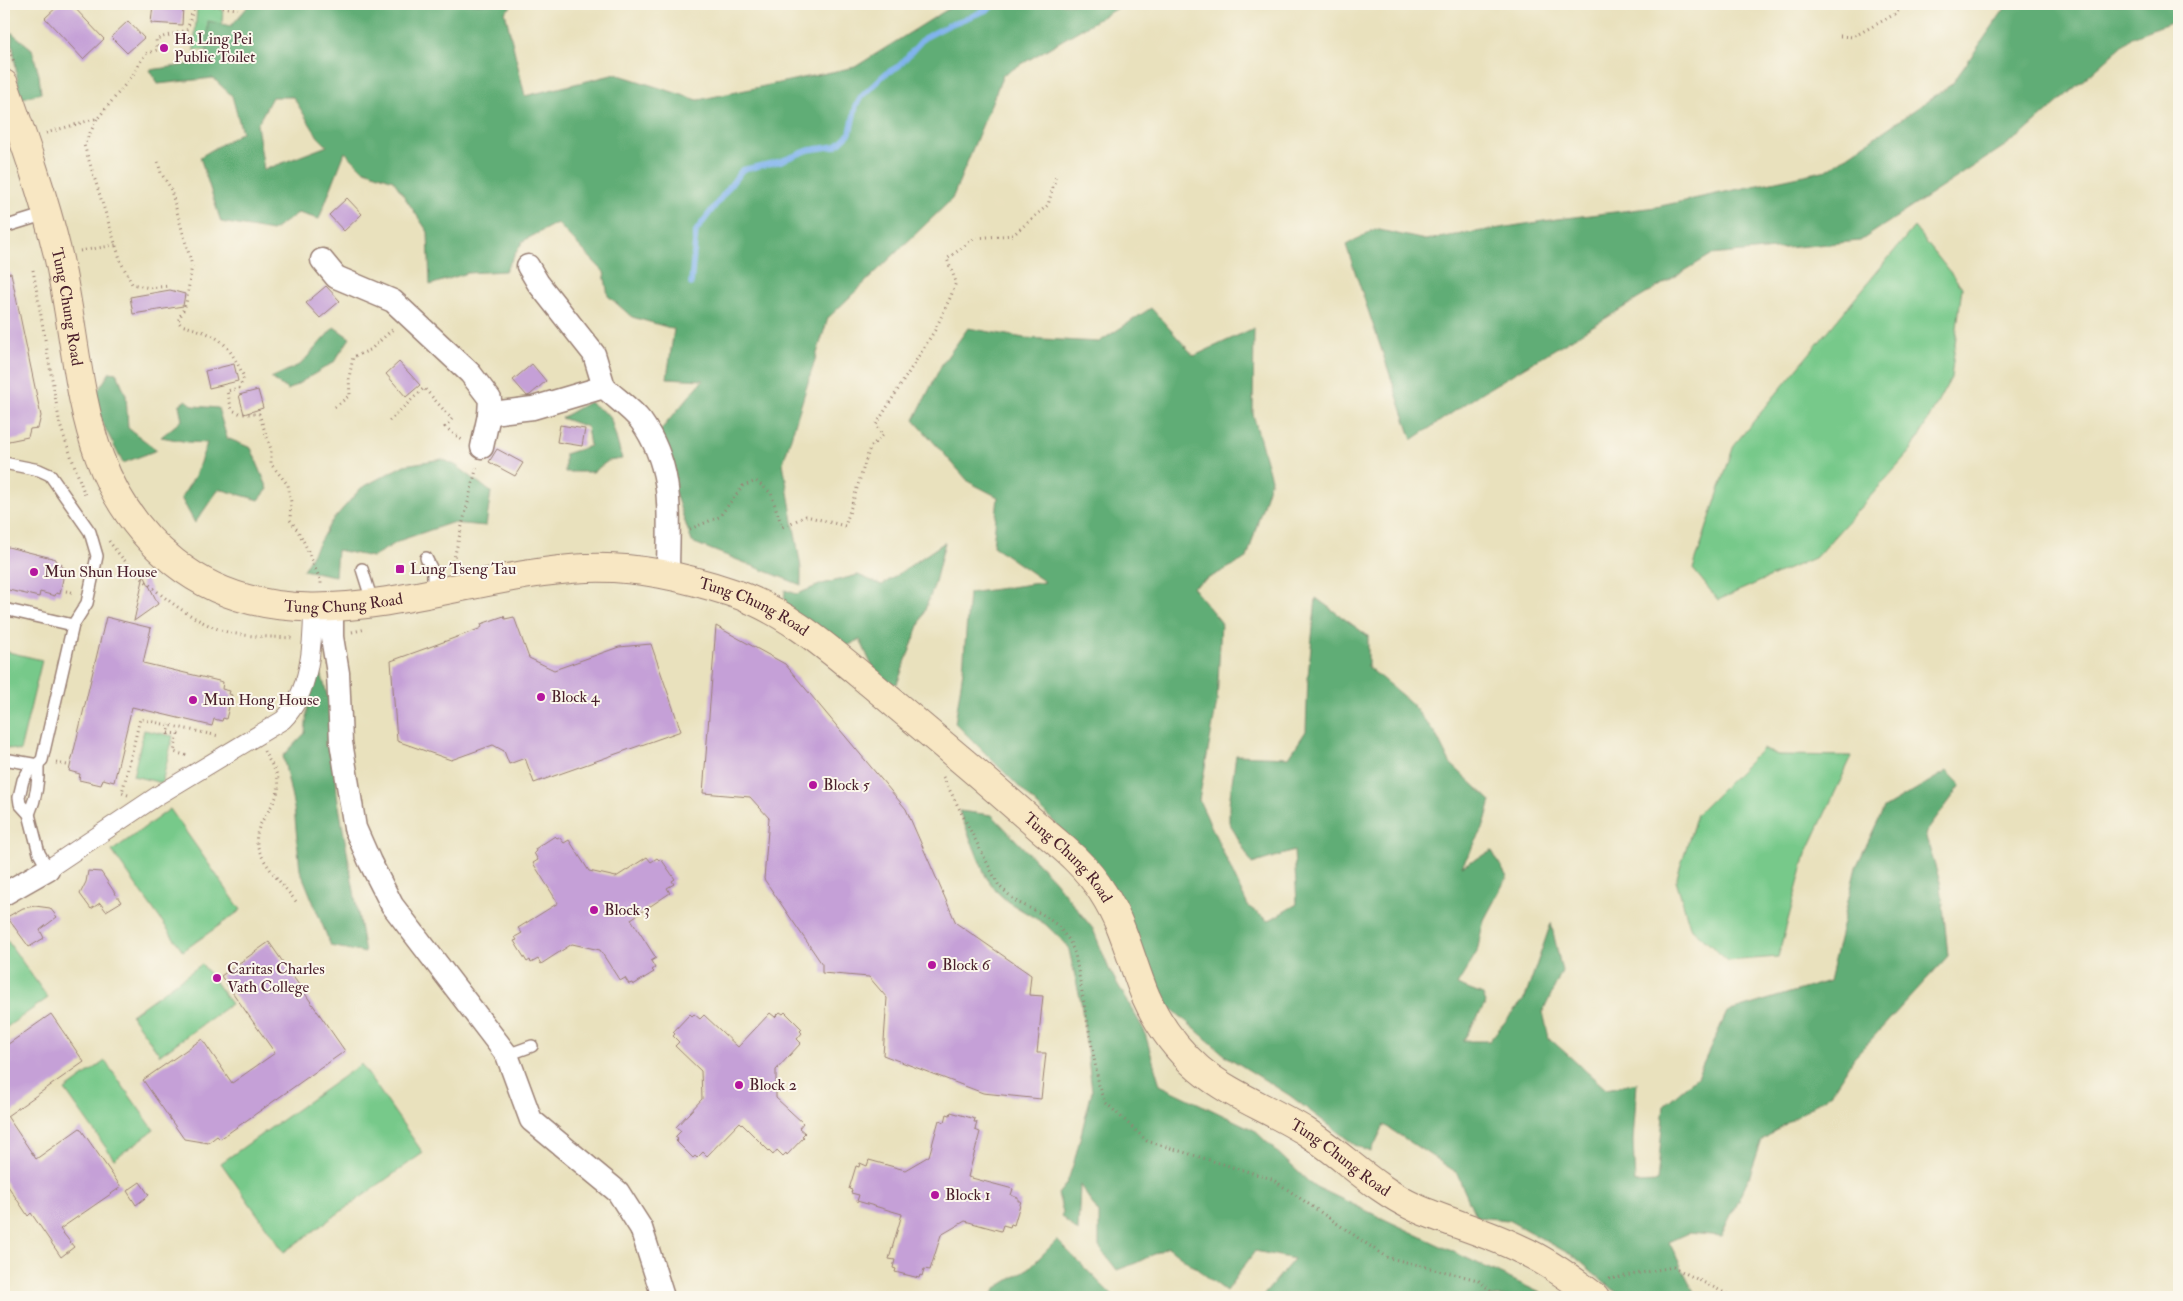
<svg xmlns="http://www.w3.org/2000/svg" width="2183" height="1301" font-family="'IM FELL Double Pica',serif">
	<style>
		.green { fill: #77c98a; stroke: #60745a }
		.forest { fill: #61ad76; stroke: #566650; fill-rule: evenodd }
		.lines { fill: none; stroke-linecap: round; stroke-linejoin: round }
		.stream { stroke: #81b4ee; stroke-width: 5.5 }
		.building { fill: #c5a0d7 }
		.service-casing { stroke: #9a8074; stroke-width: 14 }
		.pedestrian-casing { stroke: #9a8074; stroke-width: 20 }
		.minor-casing { stroke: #9a8074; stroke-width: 25 }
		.secondary-casing { stroke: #9a8074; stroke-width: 30 }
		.path { stroke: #9a8074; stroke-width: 3; stroke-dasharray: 1 4; stroke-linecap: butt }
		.service { stroke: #fff; stroke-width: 11 }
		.pedestrian { stroke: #fff; stroke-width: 18 }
		.minor { stroke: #fff; stroke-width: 22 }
		.secondary { stroke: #f8e7c3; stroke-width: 28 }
		.poi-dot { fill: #b5179e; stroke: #fbf7ec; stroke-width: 2 }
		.labels { text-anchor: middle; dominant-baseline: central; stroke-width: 4; stroke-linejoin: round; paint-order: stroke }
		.poi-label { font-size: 16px; fill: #4a1f2b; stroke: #fbf7ec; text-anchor: start }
		.street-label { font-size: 16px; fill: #4a1f2b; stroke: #fbf7ec }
	</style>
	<rect width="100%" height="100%" fill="#fbf7ec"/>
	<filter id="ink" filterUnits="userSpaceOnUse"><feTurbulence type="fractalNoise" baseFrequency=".02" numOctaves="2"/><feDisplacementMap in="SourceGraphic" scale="10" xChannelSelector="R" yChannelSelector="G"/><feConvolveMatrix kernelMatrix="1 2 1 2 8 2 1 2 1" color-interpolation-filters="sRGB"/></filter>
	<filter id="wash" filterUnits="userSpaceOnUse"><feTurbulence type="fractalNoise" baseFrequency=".0096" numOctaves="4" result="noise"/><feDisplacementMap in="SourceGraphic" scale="20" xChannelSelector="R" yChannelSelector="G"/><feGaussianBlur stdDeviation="1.12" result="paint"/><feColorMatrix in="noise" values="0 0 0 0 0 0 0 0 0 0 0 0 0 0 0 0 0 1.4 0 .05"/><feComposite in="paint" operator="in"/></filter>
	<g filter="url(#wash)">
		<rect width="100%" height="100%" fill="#e9e1bd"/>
		<!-- green -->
		<g class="green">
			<path d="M 197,7 L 223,8 L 220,51 L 194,50 Z"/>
			<path d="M 1914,227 L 1962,287 L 1951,378 L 1911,451 L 1816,557 L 1718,600 L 1693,569 L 1734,445 Z"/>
			<path d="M 4,651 L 42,660 L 20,751 L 4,747 Z"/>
			<path d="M 144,730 L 173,736 L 162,783 L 133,776 Z"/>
			<path d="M 1762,749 L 1778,755 L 1852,756 L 1806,854 L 1778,957 L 1728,961 L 1690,927 L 1676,880 L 1697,814 Z"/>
			<path d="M 170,809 L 241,910 L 183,951 L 112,851 Z"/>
			<path d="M 4,936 L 48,998 L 4,1029 Z"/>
			<path d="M 202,964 L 231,1004 L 160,1055 L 131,1015 Z"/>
			<path d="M 105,1061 L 154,1130 L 114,1159 L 65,1090 Z"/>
			<path d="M 361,1064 L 423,1153 L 284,1252 L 221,1163 Z"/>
		</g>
		<!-- forest -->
		<g class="forest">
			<path d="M 250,4 L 514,4 L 505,12 L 525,96 L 616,74 L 698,100 L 855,67 L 956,4 L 1124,4 L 1003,75 L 952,199 L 828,318 L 783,463 L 801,568 L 801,585 L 692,542 L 675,493 L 647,446 L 703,380 L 667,378 L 674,329 L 632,317 L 608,296 L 604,272 L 557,223 L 523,241 L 505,271 L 467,273 L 430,285 L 428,232 L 393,180 L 362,169 L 345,152 L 319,219 L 298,213 L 272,231 L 221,222 L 200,157 L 242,132 L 232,96 L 213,78 L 158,84 L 150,70 L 207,62 L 208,21 L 231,26 ZM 272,97 L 293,97 L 318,137 L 327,146 L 264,170 L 257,125 Z"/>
			<path d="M 2008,4 L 2179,4 L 2179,19 L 2132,37 L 2020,136 L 1860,241 L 1711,255 L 1483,392 L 1412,440 L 1346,245 L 1375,229 L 1425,240 L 1557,219 L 1656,207 L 1827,170 L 1952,84 Z"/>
			<path d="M 11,32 L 32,49 L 39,75 L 41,93 L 20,99 Z"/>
			<path d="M 1151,308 L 1194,356 L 1254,328 L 1253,414 L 1271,479 L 1247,558 L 1192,587 L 1221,622 L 1217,702 L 1199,800 L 1248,906 L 1268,921 L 1297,904 L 1294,851 L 1252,864 L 1229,822 L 1229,803 L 1236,755 L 1289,757 L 1306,731 L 1308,676 L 1316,598 L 1368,636 L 1368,667 L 1409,701 L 1435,733 L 1450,763 L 1491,801 L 1483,829 L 1462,866 L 1492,851 L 1507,877 L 1484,920 L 1477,952 L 1457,985 L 1483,995 L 1486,1003 L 1463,1041 L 1489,1041 L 1525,998 L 1551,923 L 1562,971 L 1543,1012 L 1549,1038 L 1606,1089 L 1637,1083 L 1633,1141 L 1635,1183 L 1657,1182 L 1664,1105 L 1697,1077 L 1727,1012 L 1829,981 L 1856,867 L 1884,808 L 1947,771 L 1961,785 L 1925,834 L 1941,885 L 1948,956 L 1854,1058 L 1831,1093 L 1762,1140 L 1750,1175 L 1721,1236 L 1689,1233 L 1669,1242 L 1695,1294 L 1707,1297 L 1622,1297 L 1575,1257 L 1508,1220 L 1476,1217 L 1456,1172 L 1384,1125 L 1371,1152 L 1355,1145 L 1289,1095 L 1226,1056 L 1165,1003 L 1089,857 L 955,723 L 963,670 L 969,593 L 1045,582 L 993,546 L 998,497 L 969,482 L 914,420 L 942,364 L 968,328 L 1024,338 L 1099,342 Z"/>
			<path d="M 334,327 L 350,338 L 334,362 L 288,390 L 271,378 L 301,364 Z"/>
			<path d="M 110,372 L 117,373 L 126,395 L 128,428 L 157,450 L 123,463 L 91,401 Z"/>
			<path d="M 186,400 L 194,406 L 218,408 L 227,438 L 251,448 L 268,489 L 259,500 L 219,489 L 195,523 L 181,498 L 195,476 L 207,443 L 188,442 L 161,437 L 182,420 L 179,405 Z"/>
			<path d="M 589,402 L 610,416 L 622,459 L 608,461 L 593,472 L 565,472 L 565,454 L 590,446 L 587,427 L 561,418 Z"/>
			<path d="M 442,459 L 457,466 L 491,492 L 486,526 L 451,523 L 401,540 L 372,557 L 337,550 L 335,576 L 303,570 L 331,522 L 361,488 L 404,465 Z"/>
			<path d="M 945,542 L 934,586 L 897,684 L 879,682 L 860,639 L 842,649 L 784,605 L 785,590 L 797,594 L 822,584 L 858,575 L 882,585 Z"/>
			<path d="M 311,672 L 321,673 L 333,715 L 337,795 L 365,953 L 331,946 L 300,870 L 294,808 L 283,756 L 305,733 Z"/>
			<path d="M 959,811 L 992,815 L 1054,880 L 1093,929 L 1109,969 L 1144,1030 L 1160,1085 L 1254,1130 L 1312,1185 L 1549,1297 L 1262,1297 L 1294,1259 L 1255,1251 L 1226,1291 L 1168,1247 L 1136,1263 L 1117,1270 L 1099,1247 L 1099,1214 L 1080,1185 L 1078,1232 L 1061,1216 L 1063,1212 L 1058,1194 L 1067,1183 L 1074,1162 L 1092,1091 L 1081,1002 L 1068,946 L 1045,924 L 1008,902 L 996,891 L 986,877 Z"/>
			<path d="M 1057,1240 L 1114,1297 L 991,1297 L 996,1288 L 1029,1268 Z"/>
		</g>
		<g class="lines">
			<!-- stream -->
			<path class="stream" d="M 691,284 L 696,231 L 742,170 L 781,161 L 809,150 L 836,146 L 850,133 L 856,106 L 861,97 L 885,74 L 899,66 L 924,38 L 949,25 L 987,10 L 996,4"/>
		</g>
		<g id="blocks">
			<!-- building -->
			<g class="building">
				<path d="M 60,4 L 71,4 L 104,39 L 83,59 L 45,18 Z"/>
				<path d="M 153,4 L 183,6 L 182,25 L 151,23 Z"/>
				<path d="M 128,21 L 144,38 L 127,53 L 111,37 Z"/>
				<path d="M 347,198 L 362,214 L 344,231 L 329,215 Z"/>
				<path d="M 11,273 L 41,416 L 38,428 L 30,429 L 28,437 L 4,442 L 4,274 Z"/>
				<path d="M 326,286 L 340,301 L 320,318 L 306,303 Z"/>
				<path d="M 170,290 L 185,294 L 183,306 L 133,314 L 130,297 Z"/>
				<path d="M 399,362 L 420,385 L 406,397 L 386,374 Z"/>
				<path d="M 234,364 L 238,381 L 209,388 L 205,371 Z"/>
				<path d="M 532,364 L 546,381 L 530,395 L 527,396 L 513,380 Z"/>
				<path d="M 258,390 L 263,408 L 244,414 L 239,395 Z"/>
				<path d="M 560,425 L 585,429 L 582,446 L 557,442 Z"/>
				<path d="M 497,449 L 523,463 L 515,476 L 489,462 Z"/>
				<path d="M 4,546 L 56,559 L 56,562 L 62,564 L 61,567 L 65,568 L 60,594 L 56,593 L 55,596 L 40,592 L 39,597 L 4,589 Z"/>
				<path d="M 144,575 L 158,604 L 134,621 Z"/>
				<path d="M 504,616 L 505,619 L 514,617 L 529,658 L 554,670 L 619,647 L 651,644 L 681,731 L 534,783 L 525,758 L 509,764 L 504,751 L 493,745 L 451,760 L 397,741 L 391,661 L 479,629 L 482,627 L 481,624 Z"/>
				<path d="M 106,617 L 151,628 L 143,663 L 223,682 L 222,689 L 230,691 L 229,694 L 232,695 L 226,719 L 223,718 L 222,721 L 214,719 L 212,726 L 132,707 L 114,782 L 103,779 L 101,785 L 79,780 L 80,774 L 69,771 Z"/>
				<path d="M 716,626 L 785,664 L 906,809 L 956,923 L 1031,975 L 1029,995 L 1043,996 L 1037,1053 L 1046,1053 L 1041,1099 L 983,1093 L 883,1055 L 887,998 L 869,977 L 822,973 L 822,964 L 764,879 L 769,818 L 750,797 L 703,793 Z"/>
				<path d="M 555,836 L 557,838 L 559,837 L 564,843 L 569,840 L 589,871 L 616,877 L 647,857 L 651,862 L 657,858 L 659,860 L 661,859 L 675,879 L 672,881 L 674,884 L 667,888 L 670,893 L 631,919 L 656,958 L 651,961 L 655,968 L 652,970 L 654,972 L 633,985 L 632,983 L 629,984 L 625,978 L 620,981 L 600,950 L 572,944 L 541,964 L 538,959 L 531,963 L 530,960 L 527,962 L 514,941 L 517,940 L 515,937 L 522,933 L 518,928 L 558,903 L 533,863 L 538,860 L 534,853 L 536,851 L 535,849 Z"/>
				<path d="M 88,871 L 101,872 L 121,902 L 106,911 L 100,903 L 91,909 L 80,894 L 86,882 Z"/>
				<path d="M 35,906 L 50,908 L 57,917 L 40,930 L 44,938 L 29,947 L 7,917 L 23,908 Z"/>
				<path d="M 269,942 L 345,1051 L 220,1139 L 217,1136 L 208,1143 L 184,1139 L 143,1080 L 202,1039 L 232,1083 L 275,1053 L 221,976 Z"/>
				<path d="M 780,1012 L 783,1014 L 785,1012 L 802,1029 L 800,1031 L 802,1033 L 797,1039 L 801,1043 L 776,1070 L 776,1098 L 803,1123 L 799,1128 L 805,1133 L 802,1136 L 804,1137 L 787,1155 L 786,1153 L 783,1156 L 777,1150 L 773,1155 L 740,1122 L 707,1156 L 703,1152 L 697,1158 L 695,1156 L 693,1158 L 676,1141 L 678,1139 L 675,1137 L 681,1131 L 676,1127 L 702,1099 L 701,1071 L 675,1046 L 679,1042 L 673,1036 L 675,1034 L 673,1032 L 690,1014 L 692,1016 L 694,1014 L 700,1019 L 704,1015 L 738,1047 L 770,1013 L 775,1017 Z"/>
				<path d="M 51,1014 L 84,1062 L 7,1116 L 36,1159 L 80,1128 L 121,1187 L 60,1229 L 74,1247 L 61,1257 L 31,1213 L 28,1216 L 4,1180 L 4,1047 Z"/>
				<path d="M 951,1112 L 975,1119 L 974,1122 L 977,1122 L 975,1130 L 980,1132 L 968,1177 L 1013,1189 L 1011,1195 L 1018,1198 L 1018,1201 L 1021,1201 L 1014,1225 L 1011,1224 L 1010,1227 L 1003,1225 L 1001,1231 L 965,1221 L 941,1235 L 930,1270 L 924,1269 L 922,1276 L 920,1275 L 919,1278 L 895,1272 L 896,1269 L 893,1268 L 895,1260 L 889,1259 L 902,1214 L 857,1201 L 859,1195 L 851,1193 L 852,1190 L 849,1189 L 856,1166 L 859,1167 L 860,1163 L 867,1166 L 869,1160 L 905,1170 L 929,1156 L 939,1120 L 945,1122 L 947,1114 L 950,1115 Z"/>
				<path d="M 140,1182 L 149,1195 L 136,1205 L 127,1191 Z"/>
			</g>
		</g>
	</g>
	<g filter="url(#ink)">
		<use href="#blocks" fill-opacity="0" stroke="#9a8074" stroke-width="1"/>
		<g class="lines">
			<defs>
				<g id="service">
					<path d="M 4,227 L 46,214"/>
					<path d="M 4,463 L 39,470 L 50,475 L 90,532 L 97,556 L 87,603 L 73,625 L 42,760 L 28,772 L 23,780 L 19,797 L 20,804 L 29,814 L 39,853 L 48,869"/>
					<path d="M 426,558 L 433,572 L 433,592"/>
					<path d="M 362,569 L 373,604"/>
					<path d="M 4,609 L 73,625"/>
					<path d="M 4,759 L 38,765"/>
					<path d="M 29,814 C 36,798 39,783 38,765"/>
					<path d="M 507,1055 L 532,1046"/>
				</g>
				<path id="pedestrian" d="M 48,869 L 157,796 L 283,720 C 310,693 313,645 313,608"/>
				<g id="minor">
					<path d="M 322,260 L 336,277 L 393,301 L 470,373 L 490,399 L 489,415 L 482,447"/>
					<path d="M 528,266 L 538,283 L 594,354 L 604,387"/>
					<path d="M 489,415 L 500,412 L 533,408 L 604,387 C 615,398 631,408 641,421 C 676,470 668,517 668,574"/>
					<path d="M 332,608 L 332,637 L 338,673 L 341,742 L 355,828 L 370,862 L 392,905 L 507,1055 L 531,1120 L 618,1192 L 641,1228 L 663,1297"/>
					<path d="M 4,894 L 48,869"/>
				</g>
				<g id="secondary">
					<path id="s1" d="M 4,84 C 24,140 44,197 58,255 C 84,368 74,481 174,562 C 293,658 454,573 587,568 C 637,566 684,577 730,592 C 784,609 828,648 870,683 C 902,710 933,736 965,763 C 991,785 1016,807 1041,829 C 1064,848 1087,867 1103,893 C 1124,925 1131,962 1146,997 C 1158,1024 1176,1049 1199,1069 C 1230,1095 1270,1109 1305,1131 C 1343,1155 1374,1189 1416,1208 C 1450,1223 1486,1232 1520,1249 C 1547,1261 1572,1279 1595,1297"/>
				</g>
			</defs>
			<!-- service casing -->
			<use href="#service" class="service-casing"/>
			<!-- pedestrian casing -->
			<use href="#pedestrian" class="pedestrian-casing"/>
			<!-- minor casing -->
			<use href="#minor" class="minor-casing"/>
			<!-- secondary casing -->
			<use href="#secondary" class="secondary-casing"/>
			<!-- path -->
			<g class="path">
				<path d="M 4,36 L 15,64"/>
				<path d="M 1840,36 L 1853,37 L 1897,13 L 1900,4"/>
				<path d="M 97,119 L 84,145 L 121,262 L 132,284 L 150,288 L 169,286"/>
				<path d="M 46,133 L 98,118 L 133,75 L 145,54 L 157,50 L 156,39 L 187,30 L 195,4 L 238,9"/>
				<path d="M 158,162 L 161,173 L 170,187 L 192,265 L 186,304 L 178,321 L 181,325 C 220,336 226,339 244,377 L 239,388 L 227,391 L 232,410 L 241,414 L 259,414 L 271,449 L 271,464 L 288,485 L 291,502 L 290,520 C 305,538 311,561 321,581 L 321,586"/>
				<path d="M 4,166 L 9,184"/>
				<path d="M 80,251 L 116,245"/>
				<path d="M 33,270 L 60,425 L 86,498"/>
				<path d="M 335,407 L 350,395 L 349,378 L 353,357 L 370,350 L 393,329"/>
				<path d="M 389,421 L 424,388 L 452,419 L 445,427 L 462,440"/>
				<path d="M 690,529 L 719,517 L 743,486 L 756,481 L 771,493 L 782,527 L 806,516 L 845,526 L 870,447 L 883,436 L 876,425 L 935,330 L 951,296 L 956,282 L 947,259 L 975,238 L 1013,235 L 1048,205 L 1056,176"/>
				<path d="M 109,541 C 133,576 194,628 237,634 C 255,637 275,637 294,638"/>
				<path d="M 452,566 L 477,466"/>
				<path d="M 66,591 L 75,593"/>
				<path d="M 352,632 L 366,629"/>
				<path d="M 168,733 L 178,734 L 174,752 L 188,756"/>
				<path d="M 168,735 L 170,725"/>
				<path d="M 264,751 C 268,760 276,769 278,779 C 283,804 253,820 257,843 C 260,862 286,888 298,904"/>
				<path d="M 56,763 L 67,765"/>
				<path d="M 943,777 L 999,886 L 1017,902 L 1042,914 L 1057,925 L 1069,940 L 1075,954 L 1099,1085 L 1106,1103 L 1147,1141 L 1272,1179 L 1386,1257 L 1478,1280 L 1498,1297"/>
				<path d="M 128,795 L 122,793 L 140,719 L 219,736"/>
				<path d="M 1609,1279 L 1673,1267 L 1733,1297"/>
			</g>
			<!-- service -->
			<use href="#service" class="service"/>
			<!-- pedestrian -->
			<use href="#pedestrian" class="pedestrian"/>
			<!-- minor -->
			<use href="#minor" class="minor"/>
			<!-- secondary -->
			<use href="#secondary" class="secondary"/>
		</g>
	</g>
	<!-- markers -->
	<g class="poi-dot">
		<circle cx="164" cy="48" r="5"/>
		<rect x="395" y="564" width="10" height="10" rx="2.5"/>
		<circle cx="34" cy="572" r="5"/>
		<circle cx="541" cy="697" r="5"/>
		<circle cx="193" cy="700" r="5"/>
		<circle cx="813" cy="785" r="5"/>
		<circle cx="594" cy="910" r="5"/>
		<circle cx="932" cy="965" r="5"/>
		<circle cx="217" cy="978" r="5"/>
		<circle cx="739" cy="1085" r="5"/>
		<circle cx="935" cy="1195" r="5"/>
	</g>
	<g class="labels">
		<!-- poi labels -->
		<g class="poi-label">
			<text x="174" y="39">Ha Ling Pei<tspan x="174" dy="18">Public Toilet</tspan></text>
			<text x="410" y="569">Lung Tseng Tau</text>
			<text x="44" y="572">Mun Shun House</text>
			<text x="551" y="697">Block 4</text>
			<text x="203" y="700">Mun Hong House</text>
			<text x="823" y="785">Block 5</text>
			<text x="604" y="910">Block 3</text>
			<text x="942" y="965">Block 6</text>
			<text x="227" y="969">Caritas Charles<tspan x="227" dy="18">Vath College</tspan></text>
			<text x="749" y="1085">Block 2</text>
			<text x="945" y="1195">Block 1</text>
		</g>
		<!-- street labels -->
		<g class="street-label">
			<text stroke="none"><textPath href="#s1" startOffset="232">Tung Chung Road</textPath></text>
			<text stroke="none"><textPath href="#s1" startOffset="696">Tung Chung Road</textPath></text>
			<text stroke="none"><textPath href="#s1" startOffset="1116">Tung Chung Road</textPath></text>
			<text stroke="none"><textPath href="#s1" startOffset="1521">Tung Chung Road</textPath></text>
			<text stroke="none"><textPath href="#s1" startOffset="1941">Tung Chung Road</textPath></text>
		</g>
	</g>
	<!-- margin -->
	<rect width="2183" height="1301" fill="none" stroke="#fbf7ec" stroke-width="20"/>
</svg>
